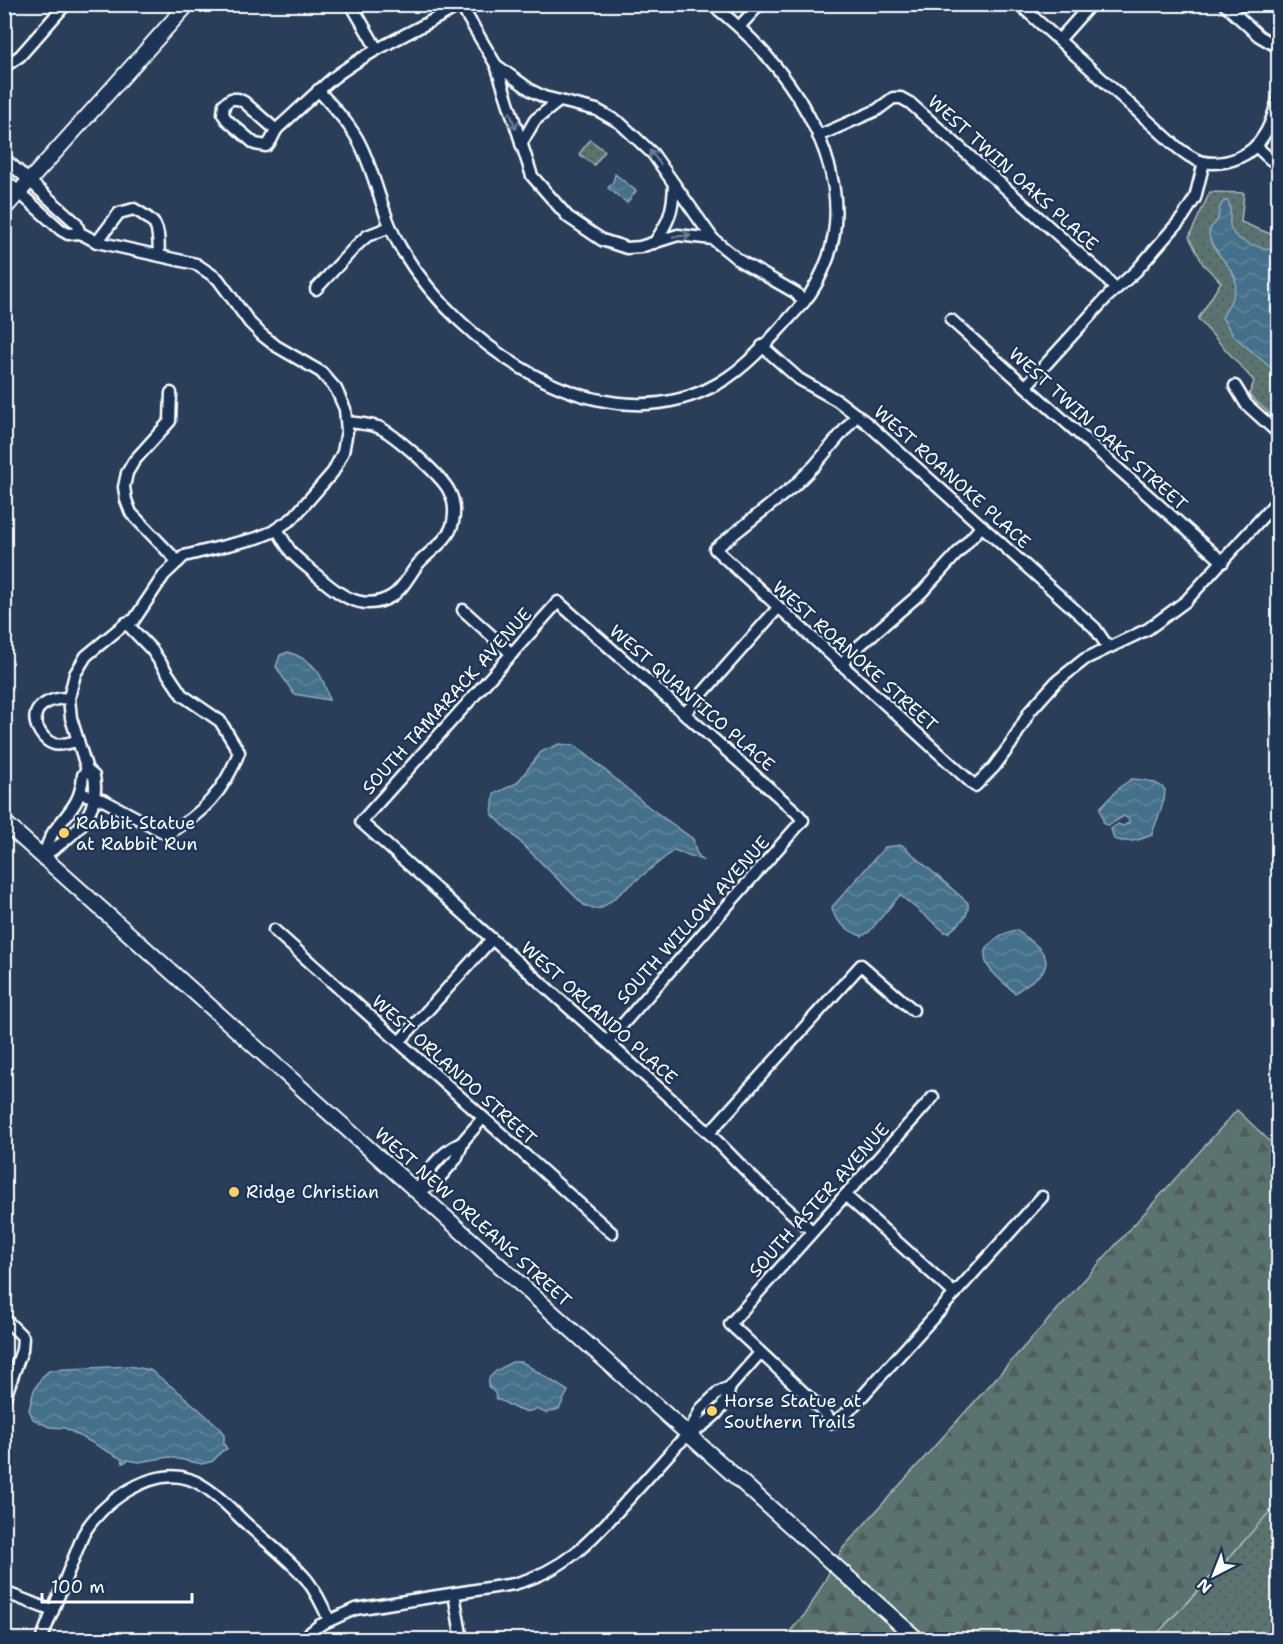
<svg xmlns="http://www.w3.org/2000/svg" width="1283" height="1644" font-family="'Shantell Sans',sans-serif">
	<style>
		.forest { fill: url(#forest-firs); stroke: #acb9b7; stroke-width: 1.5 }
		.park { fill: url(#park-dots); stroke: #acb9b7; stroke-width: 1.5 }
		.water { fill: url(#water-waves); stroke: #8fa9b9; stroke-width: 1.5 }
		.lines { fill: none; stroke-linecap: round; stroke-linejoin: round }
		.minor-casing { stroke: #fff; stroke-width: 15 }
		.tertiary-casing { stroke: #fff; stroke-width: 18 }
		.minor { stroke: #1d3557; stroke-width: 10 }
		.tertiary { stroke: #1d3557; stroke-width: 14 }
		.oneway { stroke: #6c7c92 }
		.poi-dot { fill: #ffd166; stroke: #1d3557; stroke-width: 2 }
		.labels { text-anchor: middle; dominant-baseline: central; stroke-width: 5; stroke-linejoin: round; paint-order: stroke }
		.street-label { font-size: 18px; fill: #fff; stroke: #1d3557 }
		.poi-label { font-size: 18px; fill: #fff; stroke: #1d3557; text-anchor: start }
	</style>
	<defs>
		<pattern id="forest-firs" width="22" height="20" patternUnits="userSpaceOnUse" patternTransform="scale(1.5)"><rect width="22" height="20" fill="#5a736f"/><path d="M5 1l3.5 6h-7zM16 11l3.5 6h-7z" fill="#525c5a"/></pattern>
		<pattern id="park-dots" width="8" height="8" patternUnits="userSpaceOnUse" patternTransform="scale(1.5)"><rect width="8" height="8" fill="#5a736f"/><path d="M2 2h.1M6 6h.1" fill="none" stroke="#525c5a" stroke-width="1.8" stroke-linecap="round"/></pattern>
		<pattern id="water-waves" width="16" height="10" patternUnits="userSpaceOnUse" patternTransform="scale(1.5)"><rect width="16" height="10" fill="#45708b"/><path d="M0 5q4-4 8 0t8 0" fill="none" stroke="#61859c"/></pattern>
	</defs>
	<rect width="100%" height="100%" fill="#2a3e5a"/>
	<filter id="ink" filterUnits="userSpaceOnUse"><feTurbulence type="fractalNoise" baseFrequency=".0167" numOctaves="2"/><feDisplacementMap in="SourceGraphic" scale="12" xChannelSelector="R" yChannelSelector="G"/><feConvolveMatrix kernelMatrix="1 2 1 2 8 2 1 2 1" color-interpolation-filters="sRGB"/></filter>
	<g filter="url(#ink)">
		<!-- forest -->
		<path class="forest" d="M 1237,1110 L 1278,1149 L 1278,1502 L 1262,1522 L 1152,1639 L 782,1640 L 807,1612 L 843,1548 Z"/>
		<!-- park -->
		<g class="park">
			<path d="M 590,140 L 605,151 L 594,165 L 579,154 Z"/>
			<path d="M 1210,192 L 1244,193 L 1241,222 L 1278,237 L 1278,421 L 1249,395 L 1254,381 L 1198,319 L 1221,282 L 1203,264 L 1189,237 Z"/>
			<path d="M 1278,1502 L 1278,1639 L 1152,1639 L 1222,1566 Z"/>
		</g>
		<!-- water -->
		<g class="water">
			<path d="M 615,174 L 636,191 L 627,203 L 608,188 L 613,182 Z"/>
			<path d="M 1224,201 L 1228,201 C 1232,209 1229,216 1230,225 C 1233,245 1263,247 1278,251 L 1278,374 L 1233,335 L 1222,318 C 1227,307 1239,290 1235,278 C 1230,263 1204,244 1210,229 C 1212,225 1217,223 1218,218 C 1220,211 1218,206 1224,201 Z"/>
			<path d="M 288,652 C 315,661 323,674 329,700 L 294,694 L 276,667 L 280,655 Z"/>
			<path d="M 1278,681 L 1278,724 C 1267,714 1269,692 1278,681 Z"/>
			<path d="M 559,744 L 576,746 L 650,808 L 693,839 L 696,852 L 702,860 L 674,850 L 602,908 L 593,909 L 584,905 L 492,814 L 494,794 L 517,783 L 541,752 Z"/>
			<path d="M 1132,779 C 1143,780 1158,781 1165,790 C 1165,806 1156,819 1152,835 C 1139,840 1129,844 1114,839 L 1111,829 L 1118,824 L 1123,826 L 1129,823 L 1129,820 L 1124,816 L 1109,825 L 1104,824 L 1100,808 L 1120,787 Z"/>
			<path d="M 902,845 L 968,903 C 970,917 958,924 948,933 L 945,932 L 900,895 L 869,932 L 862,936 C 850,932 833,921 832,907 L 885,847 Z"/>
			<path d="M 1016,930 C 1027,938 1055,954 1043,971 C 1037,979 1023,986 1015,993 C 1007,985 997,978 990,969 C 975,949 998,934 1016,930 Z"/>
			<path d="M 512,1362 L 522,1362 L 568,1391 L 559,1409 L 546,1413 L 536,1409 C 521,1417 510,1403 496,1399 L 495,1393 L 488,1386 L 489,1378 L 496,1371 Z"/>
			<path d="M 129,1366 L 150,1370 L 180,1393 L 219,1427 L 224,1435 L 224,1444 L 227,1449 L 222,1451 L 213,1461 L 202,1464 L 169,1457 L 139,1462 L 128,1460 L 123,1463 L 122,1459 L 65,1428 L 49,1427 L 33,1419 L 29,1410 L 34,1390 L 42,1377 L 50,1370 Z"/>
		</g>
		<g class="lines">
			<defs>
				<g id="minor">
					<path d="M 351,4 L 377,49"/>
					<path d="M 460,4 L 496,65 L 532,176 L 568,217 L 602,240 L 627,248 L 640,247 L 678,235 L 713,239"/>
					<path d="M 1019,4 L 1178,148 C 1186,154 1194,160 1203,162 C 1227,166 1252,156 1264,135 C 1271,125 1274,112 1278,100"/>
					<path d="M 1224,4 L 1259,36 L 1278,47"/>
					<path d="M 739,27 L 760,4"/>
					<path d="M 1059,40 L 1091,4"/>
					<path d="M 496,65 L 532,91 L 544,97 L 597,110 L 620,123 L 653,154 L 713,239 L 740,261 L 796,293 L 804,302"/>
					<path d="M 4,67 L 20,56 L 66,4"/>
					<path d="M 318,90 C 333,107 350,124 360,144 C 377,178 382,217 402,250 C 461,348 603,449 719,383 C 752,364 778,330 804,302 C 815,289 822,274 828,258 C 860,164 784,58 711,4"/>
					<path d="M 276,130 L 244,102 L 238,99 L 231,99 L 224,104 L 223,114 L 227,120 L 255,144 L 266,146 C 273,141 273,133 278,128 C 297,111 314,94 333,78 C 372,48 418,30 460,5"/>
					<path d="M 818,136 L 877,110 L 893,98 L 901,98 L 910,103 L 1103,275 L 1115,289"/>
					<path d="M 521,144 L 535,120 L 559,101"/>
					<path d="M 1256,146 L 1270,159 L 1278,164"/>
					<path d="M 4,158 L 76,223 L 80,233 L 97,242 L 196,264 L 218,279 L 250,323 L 262,335 L 276,346 L 321,372 L 336,389 L 345,409 L 347,431 L 343,452 L 333,472 L 293,518 L 272,532 L 257,538 L 184,556 L 164,575 L 134,620 L 126,623 L 86,656 L 75,674 L 69,698 L 71,718 L 87,770 L 94,776 C 101,815 73,837 43,856"/>
					<path d="M 4,179 L 61,230 L 68,234 L 80,233"/>
					<path d="M 97,242 L 119,213 L 134,209 C 160,224 158,226 159,255"/>
					<path d="M 654,243 C 669,222 673,211 674,185"/>
					<path d="M 316,289 L 358,244 L 367,236 L 390,227"/>
					<path d="M 951,320 L 1223,562"/>
					<path d="M 762,346 L 799,379 L 838,401 L 868,424 L 1095,628 L 1108,647"/>
					<path d="M 1026,386 L 1107,297 L 1136,271 L 1183,217 L 1195,198 L 1204,162"/>
					<path d="M 1235,386 L 1246,404 L 1278,433"/>
					<path d="M 171,393 L 170,421 L 134,461 L 127,473 L 124,487 L 126,500 L 131,513 L 178,562"/>
					<path d="M 857,415 L 815,465 L 794,486 L 715,549 L 975,786 L 994,767 L 1011,744 L 1030,711 L 1056,682 L 1085,659 L 1148,629 L 1186,601 L 1278,500"/>
					<path d="M 277,529 C 281,536 286,545 291,552 C 297,559 305,565 312,571 C 334,591 361,615 392,596 C 404,588 409,575 418,564 C 430,550 449,541 453,522 C 455,512 454,500 449,491 C 442,476 393,433 378,427 C 368,424 357,423 347,422"/>
					<path d="M 463,610 L 512,654"/>
					<path d="M 841,665 L 851,653 L 922,592 L 982,526"/>
					<path d="M 69,698 C 49,698 25,708 40,732 C 43,737 48,742 54,744 C 61,746 71,742 78,741"/>
					<path d="M 685,713 L 778,608"/>
					<path d="M 80,793 L 105,801 L 167,834 C 202,815 225,790 239,752 L 220,721 L 182,695 L 152,650 L 126,623"/>
					<path d="M 43,856 C 47,848 49,837 55,830 C 71,809 81,802 83,775 L 87,770"/>
					<path d="M 274,930 L 612,1233"/>
					<path d="M 399,1042 L 492,939"/>
					<path d="M 607,1042 L 803,820 L 795,811 L 558,602 L 361,822 L 709,1133 L 755,1180 L 812,1231"/>
					<path d="M 933,1097 L 730,1324 L 818,1406 L 833,1423 L 849,1411 L 1042,1197"/>
					<path d="M 709,1133 L 861,965 L 913,1010"/>
					<path d="M 417,1191 L 435,1183 L 456,1159 L 464,1140 L 483,1118"/>
					<path d="M 418,1191 C 429,1169 438,1154 461,1143"/>
					<path d="M 845,1195 L 955,1294"/>
					<path d="M 4,1318 L 23,1337 L 22,1350 L 4,1400"/>
					<path d="M 689,1434 L 701,1409 L 719,1392 L 730,1387 L 760,1353"/>
					<path d="M 4,1592 L 53,1611"/>
					<path d="M 454,1594 L 462,1640"/>
					<path d="M 41,1640 L 83,1535 C 100,1503 152,1466 189,1479 C 212,1487 232,1511 250,1527 C 269,1544 290,1560 307,1580 C 316,1592 323,1606 329,1620"/>
					<path d="M 301,1640 L 320,1625 L 355,1609 L 514,1584 C 565,1570 591,1541 625,1503 C 643,1483 660,1464 678,1444 C 700,1424 723,1419 730,1387"/>
				</g>
				<g id="tertiary">
					<path d="M 4,209 L 188,4"/>
					<path d="M 4,822 L 918,1640"/>
				</g>
			</defs>
			<!-- minor casing -->
			<use href="#minor" class="minor-casing"/>
			<!-- tertiary casing -->
			<use href="#tertiary" class="tertiary-casing"/>
			<!-- minor -->
			<use href="#minor" class="minor"/>
			<!-- tertiary -->
			<use href="#tertiary" class="tertiary"/>
		</g>
		<!-- one-way arrows -->
		<defs><path id="oneway-shaft" d="M-6 0H5M1.5-3L5.5 0L1.5 3" fill="none" stroke-width="1.6" stroke-linecap="round" stroke-linejoin="round" transform="scale(1.5)"/></defs>
		<g class="oneway">
			<use href="#oneway-shaft" transform="translate(513 121) rotate(71)"/>
			<use href="#oneway-shaft" transform="translate(655 157) rotate(-129)"/>
			<use href="#oneway-shaft" transform="translate(682 236) rotate(-4)"/>
		</g>
	</g>
	<!-- markers -->
	<g class="poi-dot">
		<circle cx="64" cy="833" r="6"/>
		<circle cx="234" cy="1192" r="6"/>
		<circle cx="712" cy="1411" r="6"/>
	</g>
	<g class="labels">
		<!-- street labels -->
		<g class="street-label">
			<text transform="translate(1013 173) rotate(42)">WEST TWIN OAKS PLACE</text>
			<text transform="translate(1098 429) rotate(42)">WEST TWIN OAKS STREET</text>
			<text transform="translate(952 477) rotate(42)">WEST ROANOKE PLACE</text>
			<text transform="translate(855 656) rotate(42)">WEST ROANOKE STREET</text>
			<text transform="translate(692 698) rotate(41)">WEST QUANTICO PLACE</text>
			<text transform="translate(447 701) rotate(-48)">SOUTH TAMARACK AVENUE</text>
			<text transform="translate(693 920) rotate(-48)">SOUTH WILLOW AVENUE</text>
			<text transform="translate(599 1013) rotate(42)">WEST ORLANDO PLACE</text>
			<text transform="translate(454 1070) rotate(42)">WEST ORLANDO STREET</text>
			<text transform="translate(819 1200) rotate(-48)">SOUTH ASTER AVENUE</text>
			<text transform="translate(473 1217) rotate(42)">WEST NEW ORLEANS STREET</text>
		</g>
		<!-- poi labels -->
		<g class="poi-label">
			<text x="76" y="823">Rabbit Statue<tspan x="76" dy="21">at Rabbit Run</tspan></text>
			<text x="246" y="1192">Ridge Christian</text>
			<text x="724" y="1401">Horse Statue at<tspan x="724" dy="21">Southern Trails</tspan></text>
		</g>
	</g>
	<!-- margin -->
	<rect width="1283" height="1644" fill="none" stroke="#1d3557" stroke-width="24"/>
	<rect x="12" y="12" width="1259" height="1620" fill="none" stroke="#fff" stroke-width="2" filter="url(#ink)"/>
	<!-- north arrow -->
	<g transform="translate(1214 1575) rotate(222)" stroke="#1d3557" stroke-width="4.5" paint-order="stroke">
	<path d="M0-4.5L10 22L0 15L-10 22Z" fill="#ffffff"/>
	<text y="-9" font-size="16" font-weight="bold" text-anchor="middle" fill="#ffffff">N</text>
	</g>
	<!-- scale -->
	<path d="M42 1593v9h150v-9" fill="none" stroke="#ffffff" stroke-width="3"/>
	<text x="51" y="1593" font-size="18" fill="#ffffff" stroke="#1d3557" stroke-width="4.5" paint-order="stroke">100 m</text>
</svg>
